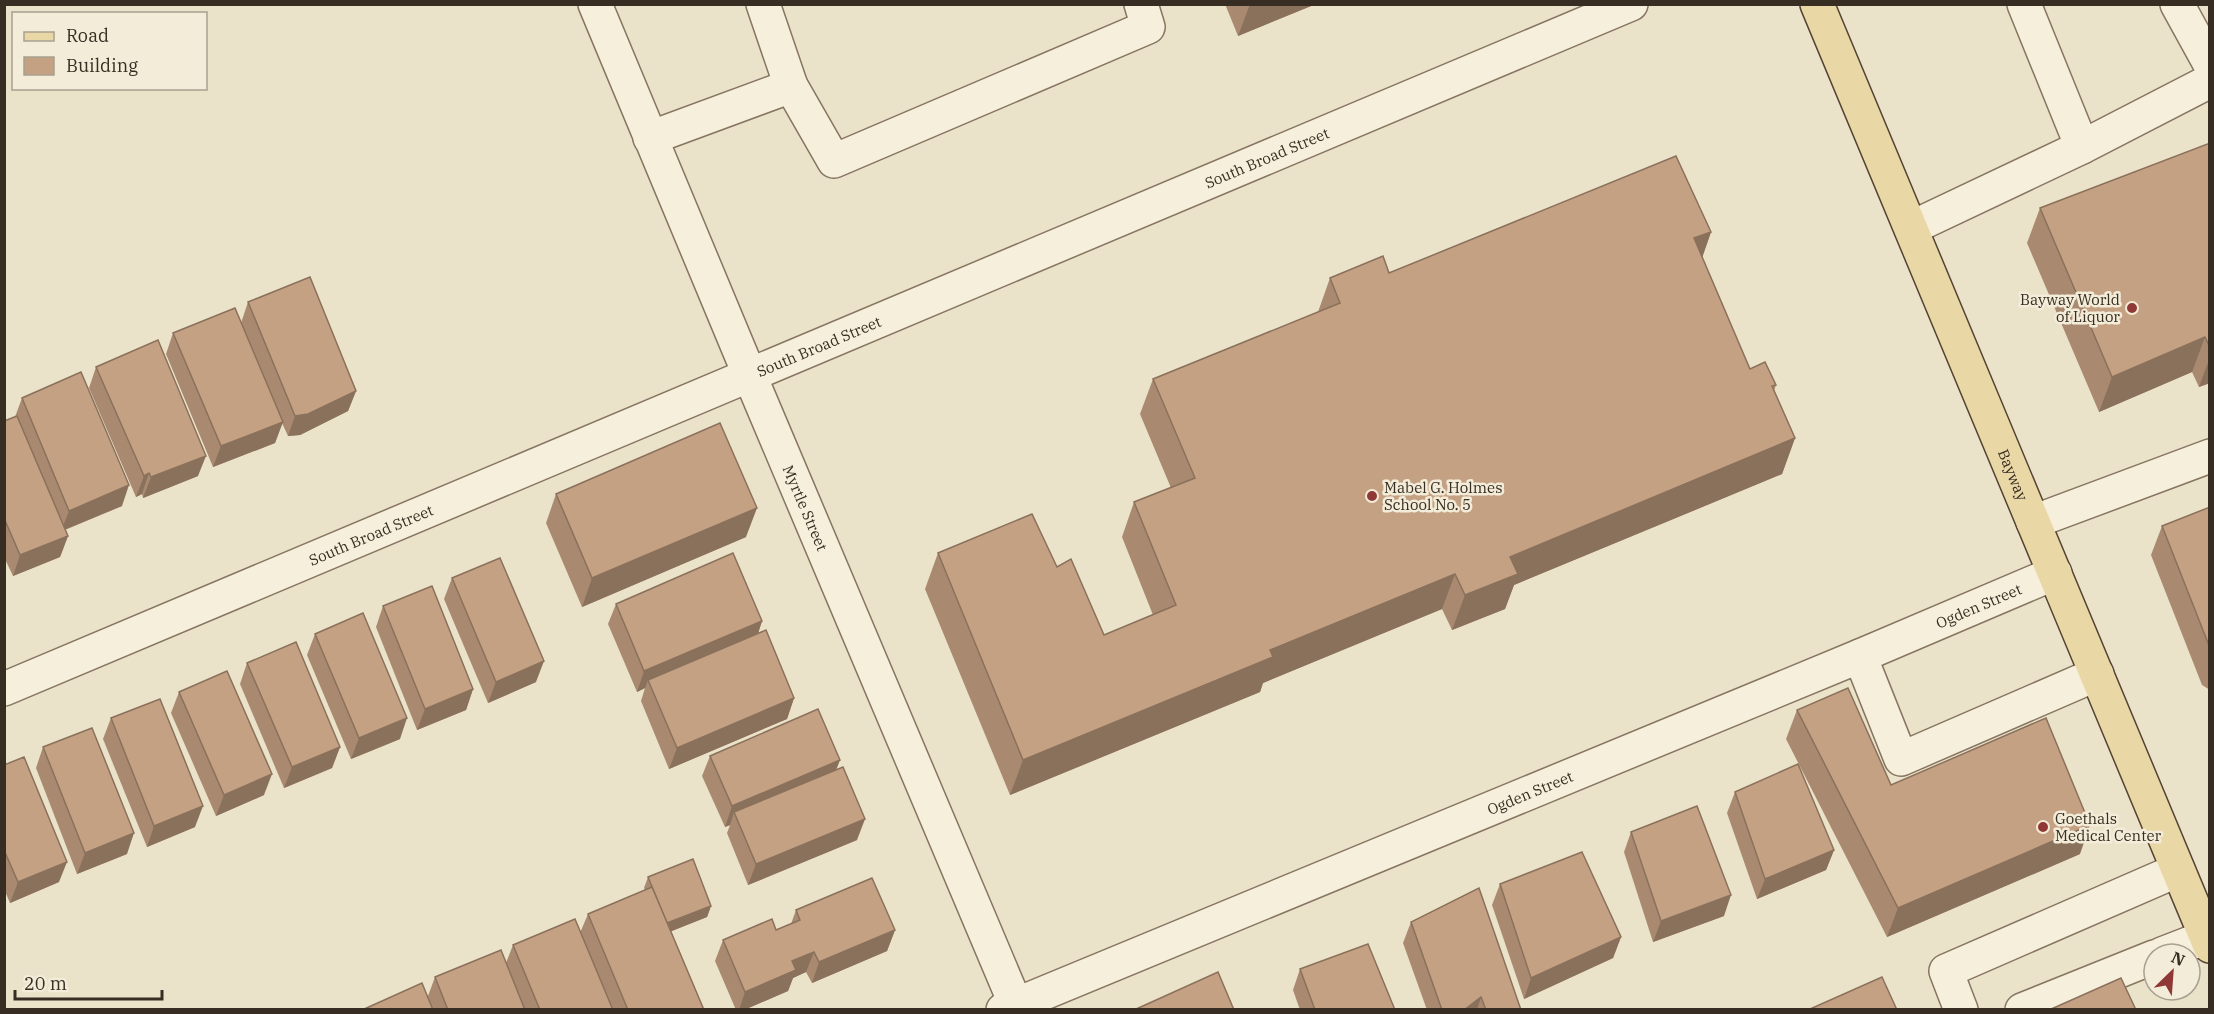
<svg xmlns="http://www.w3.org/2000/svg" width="2214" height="1014" font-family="'IBM Plex Serif',serif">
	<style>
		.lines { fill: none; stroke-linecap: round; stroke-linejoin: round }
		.minor-casing { stroke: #867560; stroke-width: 36 }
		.major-casing { stroke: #544433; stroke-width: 36 }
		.minor { stroke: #f6efdc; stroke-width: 33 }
		.major { stroke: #e9d7a6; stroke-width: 33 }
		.wall { fill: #a98a71 }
		.shaded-wall { fill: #8a715c }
		.building { fill: #c5a183; stroke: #8a715c; stroke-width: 1.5 }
		.poi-dot { fill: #8f3835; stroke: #f3ecd9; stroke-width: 2 }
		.labels { text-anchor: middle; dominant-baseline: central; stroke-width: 5; stroke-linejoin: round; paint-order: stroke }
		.street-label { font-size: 15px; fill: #382d22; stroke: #f3ecd9 }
		.poi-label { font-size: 15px; fill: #382d22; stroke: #f3ecd9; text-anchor: start }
	</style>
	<rect width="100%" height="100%" fill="#ebe2ca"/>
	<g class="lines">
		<defs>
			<g id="minor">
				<path id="s1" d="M 595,4 L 750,376 L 1018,1010"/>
				<path d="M 763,4 L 791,86 L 834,161 L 1148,27 L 1141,4"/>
				<path d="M 2024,4 L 2082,147"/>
				<path d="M 2177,4 L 2210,64"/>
				<path d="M 650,138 L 791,86"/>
				<path d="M 1911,228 L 2082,147 L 2210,81"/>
				<path d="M 2033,522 L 2210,456"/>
				<path d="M 1860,656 L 1901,759 L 2097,674"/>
				<path id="s2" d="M 4,689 L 1631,4"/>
				<path d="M 2162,954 L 2206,937 L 2210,930"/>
				<path id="s3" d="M 1003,1010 L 1860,656 L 2055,573"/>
				<path d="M 1961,1010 L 1946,971 L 2178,870"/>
				<path d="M 2022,1010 L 2154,957"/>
			</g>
			<g id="major">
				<path id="s4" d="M 1817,4 L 2210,946"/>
			</g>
		</defs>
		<!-- minor casing -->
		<use href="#minor" class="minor-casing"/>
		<!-- major casing -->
		<use href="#major" class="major-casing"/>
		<!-- minor -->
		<use href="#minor" class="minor"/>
		<!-- major -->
		<use href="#major" class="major"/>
	</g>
	<!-- wall -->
	<g class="wall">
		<path d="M 1225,4 L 1316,4 L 1238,36 Z"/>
		<path d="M 2210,143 L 2210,383 L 2199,387 L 2192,372 L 2099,412 L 2027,243 L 2040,208 Z"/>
		<path d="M 1711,232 L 1702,257 L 1750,369 L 1776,385 L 1774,391 L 1795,438 L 1782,474 L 1514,585 L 1505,609 L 1452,630 L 1442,609 L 1263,683 L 1260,692 L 1010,795 L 925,589 L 938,553 L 1057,567 L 1104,635 L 1153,615 L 1122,537 L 1134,502 L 1171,488 L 1140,414 L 1153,379 L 1318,312 L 1330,278 L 1389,273 Z"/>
		<path d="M 248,302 L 356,391 L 348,411 L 300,435 L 288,436 L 282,423 L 275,443 L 213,467 L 166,354 L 173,333 L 241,323 Z"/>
		<path d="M 96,367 L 198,476 L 143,498 L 142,494 L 136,497 L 89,388 Z"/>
		<path d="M 22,398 L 122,506 L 65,530 L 68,536 L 60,557 L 13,576 L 4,557 L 4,421 L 15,417 Z"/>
		<path d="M 556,494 L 746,537 L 582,607 L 546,523 Z"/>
		<path d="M 2210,507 L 2210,690 L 2202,685 L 2151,555 L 2162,526 Z"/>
		<path d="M 452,578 L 536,682 L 488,703 L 444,599 Z"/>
		<path d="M 616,604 L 762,621 L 758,634 L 794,698 L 787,719 L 669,769 L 641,701 L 645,688 L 637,692 L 608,624 Z"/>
		<path d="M 383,606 L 473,689 L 466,710 L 417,730 L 376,627 Z"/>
		<path d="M 315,634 L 400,739 L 351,759 L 307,655 Z"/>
		<path d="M 247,663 L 340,747 L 332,768 L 284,788 L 240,684 Z"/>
		<path d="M 179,692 L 264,795 L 216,816 L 171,713 Z"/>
		<path d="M 1797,710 L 1891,785 L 2080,854 L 1887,937 L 1786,739 Z"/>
		<path d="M 111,718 L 195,827 L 147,847 L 103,739 Z"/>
		<path d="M 43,747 L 127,854 L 77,874 L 36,768 Z"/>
		<path d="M 710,756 L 837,770 L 857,840 L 748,885 L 727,833 L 730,825 L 725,827 L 702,776 Z"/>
		<path d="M 4,765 L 59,882 L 10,903 L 4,889 Z"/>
		<path d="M 1735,792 L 1834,850 L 1826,870 L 1757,899 L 1727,813 Z"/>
		<path d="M 1631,832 L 1724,916 L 1653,942 L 1624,852 Z"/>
		<path d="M 648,877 L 711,906 L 707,917 L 671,931 L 704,1010 L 362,1010 L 428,996 L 435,977 L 506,963 L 513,945 L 580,933 L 588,914 L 645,890 L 644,888 Z"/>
		<path d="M 1500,884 L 1621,937 L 1613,958 L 1524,999 L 1492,905 Z"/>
		<path d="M 796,910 L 895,930 L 887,951 L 812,983 L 806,972 L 793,978 L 788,991 L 744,1010 L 736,1010 L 715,961 L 723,940 L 776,930 L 791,924 Z"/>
		<path d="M 1411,922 L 1521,1010 L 1427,1010 L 1403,943 Z"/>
		<path d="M 1300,969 L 1395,1010 L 1300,1010 L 1293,990 Z"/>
	</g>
	<!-- shaded-wall -->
	<g class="shaded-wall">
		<path d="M 1250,4 L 1316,4 L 1238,36 Z"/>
		<path d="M 1711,232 L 1699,267 L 1694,238 Z"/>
		<path d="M 2205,337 L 2192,372 L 2099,412 L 2112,377 Z"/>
		<path d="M 2210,357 L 2210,383 L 2199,387 Z"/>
		<path d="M 356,391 L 348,411 L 300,435 L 288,436 L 295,416 Z"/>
		<path d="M 283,422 L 275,443 L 213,467 L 221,446 Z"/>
		<path d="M 1795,438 L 1782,474 L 1514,585 L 1505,609 L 1452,630 L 1465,595 L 1510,557 Z"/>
		<path d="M 206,456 L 198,476 L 143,498 L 151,477 Z"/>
		<path d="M 149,473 L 142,494 L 136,497 L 144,476 Z"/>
		<path d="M 129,485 L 122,506 L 61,531 L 69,511 Z"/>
		<path d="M 757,508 L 746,537 L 582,607 L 592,578 Z"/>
		<path d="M 68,536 L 60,557 L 13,576 L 20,555 Z"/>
		<path d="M 1455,574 L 1442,609 L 1263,683 L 1260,692 L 1010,795 L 1023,760 L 1270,650 Z"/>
		<path d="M 762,621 L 755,642 L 648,680 L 645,688 L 637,692 L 644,671 Z"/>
		<path d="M 544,661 L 536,682 L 488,703 L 496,682 Z"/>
		<path d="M 473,689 L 466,710 L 417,730 L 425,709 Z"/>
		<path d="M 794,698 L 787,719 L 669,769 L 677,748 Z"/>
		<path d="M 407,718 L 400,739 L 351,759 L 359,738 Z"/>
		<path d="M 340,747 L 332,768 L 284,788 L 292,767 Z"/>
		<path d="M 840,760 L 832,781 L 734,812 L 730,825 L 725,827 L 732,806 Z"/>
		<path d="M 272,774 L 264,795 L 216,816 L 224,795 Z"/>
		<path d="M 203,806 L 195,827 L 147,847 L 154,826 Z"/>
		<path d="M 865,819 L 857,840 L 748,885 L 756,864 Z"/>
		<path d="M 2090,825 L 2080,854 L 1887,937 L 1898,908 Z"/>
		<path d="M 134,833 L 127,854 L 77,874 L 85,853 Z"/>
		<path d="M 1834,850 L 1826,870 L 1757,899 L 1765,879 Z"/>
		<path d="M 67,862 L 59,882 L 10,903 L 18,882 Z"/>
		<path d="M 1731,895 L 1724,916 L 1653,942 L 1661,921 Z"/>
		<path d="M 711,906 L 707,917 L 662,935 L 666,924 Z"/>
		<path d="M 895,930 L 887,951 L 812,983 L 819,962 Z"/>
		<path d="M 1621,937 L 1613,958 L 1524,999 L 1531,978 Z"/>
		<path d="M 814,952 L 806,972 L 793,978 L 788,991 L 744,1010 L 739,1010 L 745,992 L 792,961 Z"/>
		<path d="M 1481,997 L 1477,1010 L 1464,1010 Z"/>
	</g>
	<!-- building -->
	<g class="building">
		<path d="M 2210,143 L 2210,348 L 2205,337 L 2112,377 L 2040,208 Z"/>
		<path d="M 1676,156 L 1711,232 L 1694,238 L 1750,369 L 1765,362 L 1776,385 L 1772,386 L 1795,438 L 1510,557 L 1518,574 L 1465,595 L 1455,574 L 1270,650 L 1273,657 L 1023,760 L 938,553 L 1032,514 L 1057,567 L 1071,559 L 1104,635 L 1176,605 L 1134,502 L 1195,478 L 1153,379 L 1340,303 L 1330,278 L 1383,256 L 1389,273 Z"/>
		<path d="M 310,277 L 356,391 L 308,414 L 295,416 L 248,302 Z"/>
		<path d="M 235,308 L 283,422 L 221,446 L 173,333 Z"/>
		<path d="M 158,340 L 206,456 L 151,477 L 149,473 L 144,476 L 96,367 Z"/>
		<path d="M 81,372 L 129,485 L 69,511 L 22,398 Z"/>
		<path d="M 17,416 L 68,536 L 20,555 L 4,518 L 4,421 Z"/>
		<path d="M 720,423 L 757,508 L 592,578 L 556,494 Z"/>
		<path d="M 2210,507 L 2210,648 L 2162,526 Z"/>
		<path d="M 733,553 L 762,621 L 644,671 L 616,604 Z"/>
		<path d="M 500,558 L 544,661 L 496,682 L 452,578 Z"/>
		<path d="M 432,586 L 473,689 L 425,709 L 383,606 Z"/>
		<path d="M 363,613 L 407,718 L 359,738 L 315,634 Z"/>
		<path d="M 766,630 L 794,698 L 677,748 L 648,680 Z"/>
		<path d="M 296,642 L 340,747 L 292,767 L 247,663 Z"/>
		<path d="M 227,671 L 272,774 L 224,795 L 179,692 Z"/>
		<path d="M 1848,688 L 1891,785 L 2046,718 L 2090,825 L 1898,908 L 1797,710 Z"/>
		<path d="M 160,699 L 203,806 L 154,826 L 111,718 Z"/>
		<path d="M 818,709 L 840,760 L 732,806 L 710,756 Z"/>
		<path d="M 92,728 L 134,833 L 85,853 L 43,747 Z"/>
		<path d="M 24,757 L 67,862 L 18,882 L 4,850 L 4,765 Z"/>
		<path d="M 1798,764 L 1834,850 L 1765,879 L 1735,792 Z"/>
		<path d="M 843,767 L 865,819 L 756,864 L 734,812 Z"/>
		<path d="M 1697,806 L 1731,895 L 1661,921 L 1631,832 Z"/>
		<path d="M 1582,852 L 1621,937 L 1531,978 L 1500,884 Z"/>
		<path d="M 693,859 L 711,906 L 667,923 L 648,877 Z"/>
		<path d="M 872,878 L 895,930 L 819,962 L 814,952 L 792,961 L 796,970 L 745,992 L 723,940 L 772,919 L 776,930 L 800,920 L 796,910 Z"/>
		<path d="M 652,887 L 704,1010 L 628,1010 L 588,914 Z"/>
		<path d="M 1479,888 L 1521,1010 L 1486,1010 L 1481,997 L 1464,1010 L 1442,1010 L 1411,922 Z"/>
		<path d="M 575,919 L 613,1010 L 540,1010 L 513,945 Z"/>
		<path d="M 1368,944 L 1395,1010 L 1315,1010 L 1300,969 Z"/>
		<path d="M 501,950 L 525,1010 L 448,1010 L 435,977 Z"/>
		<path d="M 1218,972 L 1234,1010 L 1134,1010 Z"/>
		<path d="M 1882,977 L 1897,1010 L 1810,1010 L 1810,1009 Z"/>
		<path d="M 2121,978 L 2136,1010 L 2049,1010 Z"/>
		<path d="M 422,983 L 433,1010 L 362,1010 Z"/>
	</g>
	<!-- markers -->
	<g class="poi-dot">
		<circle cx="2132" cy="308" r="6"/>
		<circle cx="1372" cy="496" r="6"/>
		<circle cx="2043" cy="827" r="6"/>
	</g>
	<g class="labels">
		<!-- street labels -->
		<g class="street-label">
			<text stroke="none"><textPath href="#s2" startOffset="1370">South Broad Street</textPath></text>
			<text stroke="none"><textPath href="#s2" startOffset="884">South Broad Street</textPath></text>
			<text stroke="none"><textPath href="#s4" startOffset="510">Bayway</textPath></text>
			<text stroke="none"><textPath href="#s1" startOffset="546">Myrtle Street</textPath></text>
			<text stroke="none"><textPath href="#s2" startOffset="398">South Broad Street</textPath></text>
			<text stroke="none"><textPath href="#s3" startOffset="1056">Ogden Street</textPath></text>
			<text stroke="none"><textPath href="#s3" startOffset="570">Ogden Street</textPath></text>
		</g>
		<!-- poi labels -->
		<g class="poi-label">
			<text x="2120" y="299" text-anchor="end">Bayway World<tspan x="2120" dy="17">of Liquor</tspan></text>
			<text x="1384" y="487">Mabel G. Holmes<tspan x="1384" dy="17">School No. 5</tspan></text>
			<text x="2055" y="818">Goethals<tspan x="2055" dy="17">Medical Center</tspan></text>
		</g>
	</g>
	<!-- border -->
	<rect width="2214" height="1014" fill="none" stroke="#382d22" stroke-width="12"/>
	<!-- legend -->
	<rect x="12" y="12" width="195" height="78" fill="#f3ecd9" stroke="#a8a090" stroke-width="1.5"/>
	<rect x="24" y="32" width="30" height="9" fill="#e9d7a6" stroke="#a8a090" stroke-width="1.5"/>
	<text x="66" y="42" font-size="18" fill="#382d22">Road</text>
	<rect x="24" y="57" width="30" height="18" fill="#c5a183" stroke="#a8a090" stroke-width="1.5"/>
	<text x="66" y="72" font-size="18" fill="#382d22">Building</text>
	<!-- north arrow -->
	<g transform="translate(2172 972) rotate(25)"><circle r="28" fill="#f3ecd9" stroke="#a8a090" stroke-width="1.5"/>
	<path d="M0-4.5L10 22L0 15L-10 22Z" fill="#8f3835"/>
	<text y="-9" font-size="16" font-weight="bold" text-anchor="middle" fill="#382d22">N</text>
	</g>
	<!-- scale -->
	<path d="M15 990v9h147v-9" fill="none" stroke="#382d22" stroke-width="3"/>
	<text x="24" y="990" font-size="18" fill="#382d22" stroke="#f3ecd9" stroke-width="4.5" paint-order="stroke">20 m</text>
</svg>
